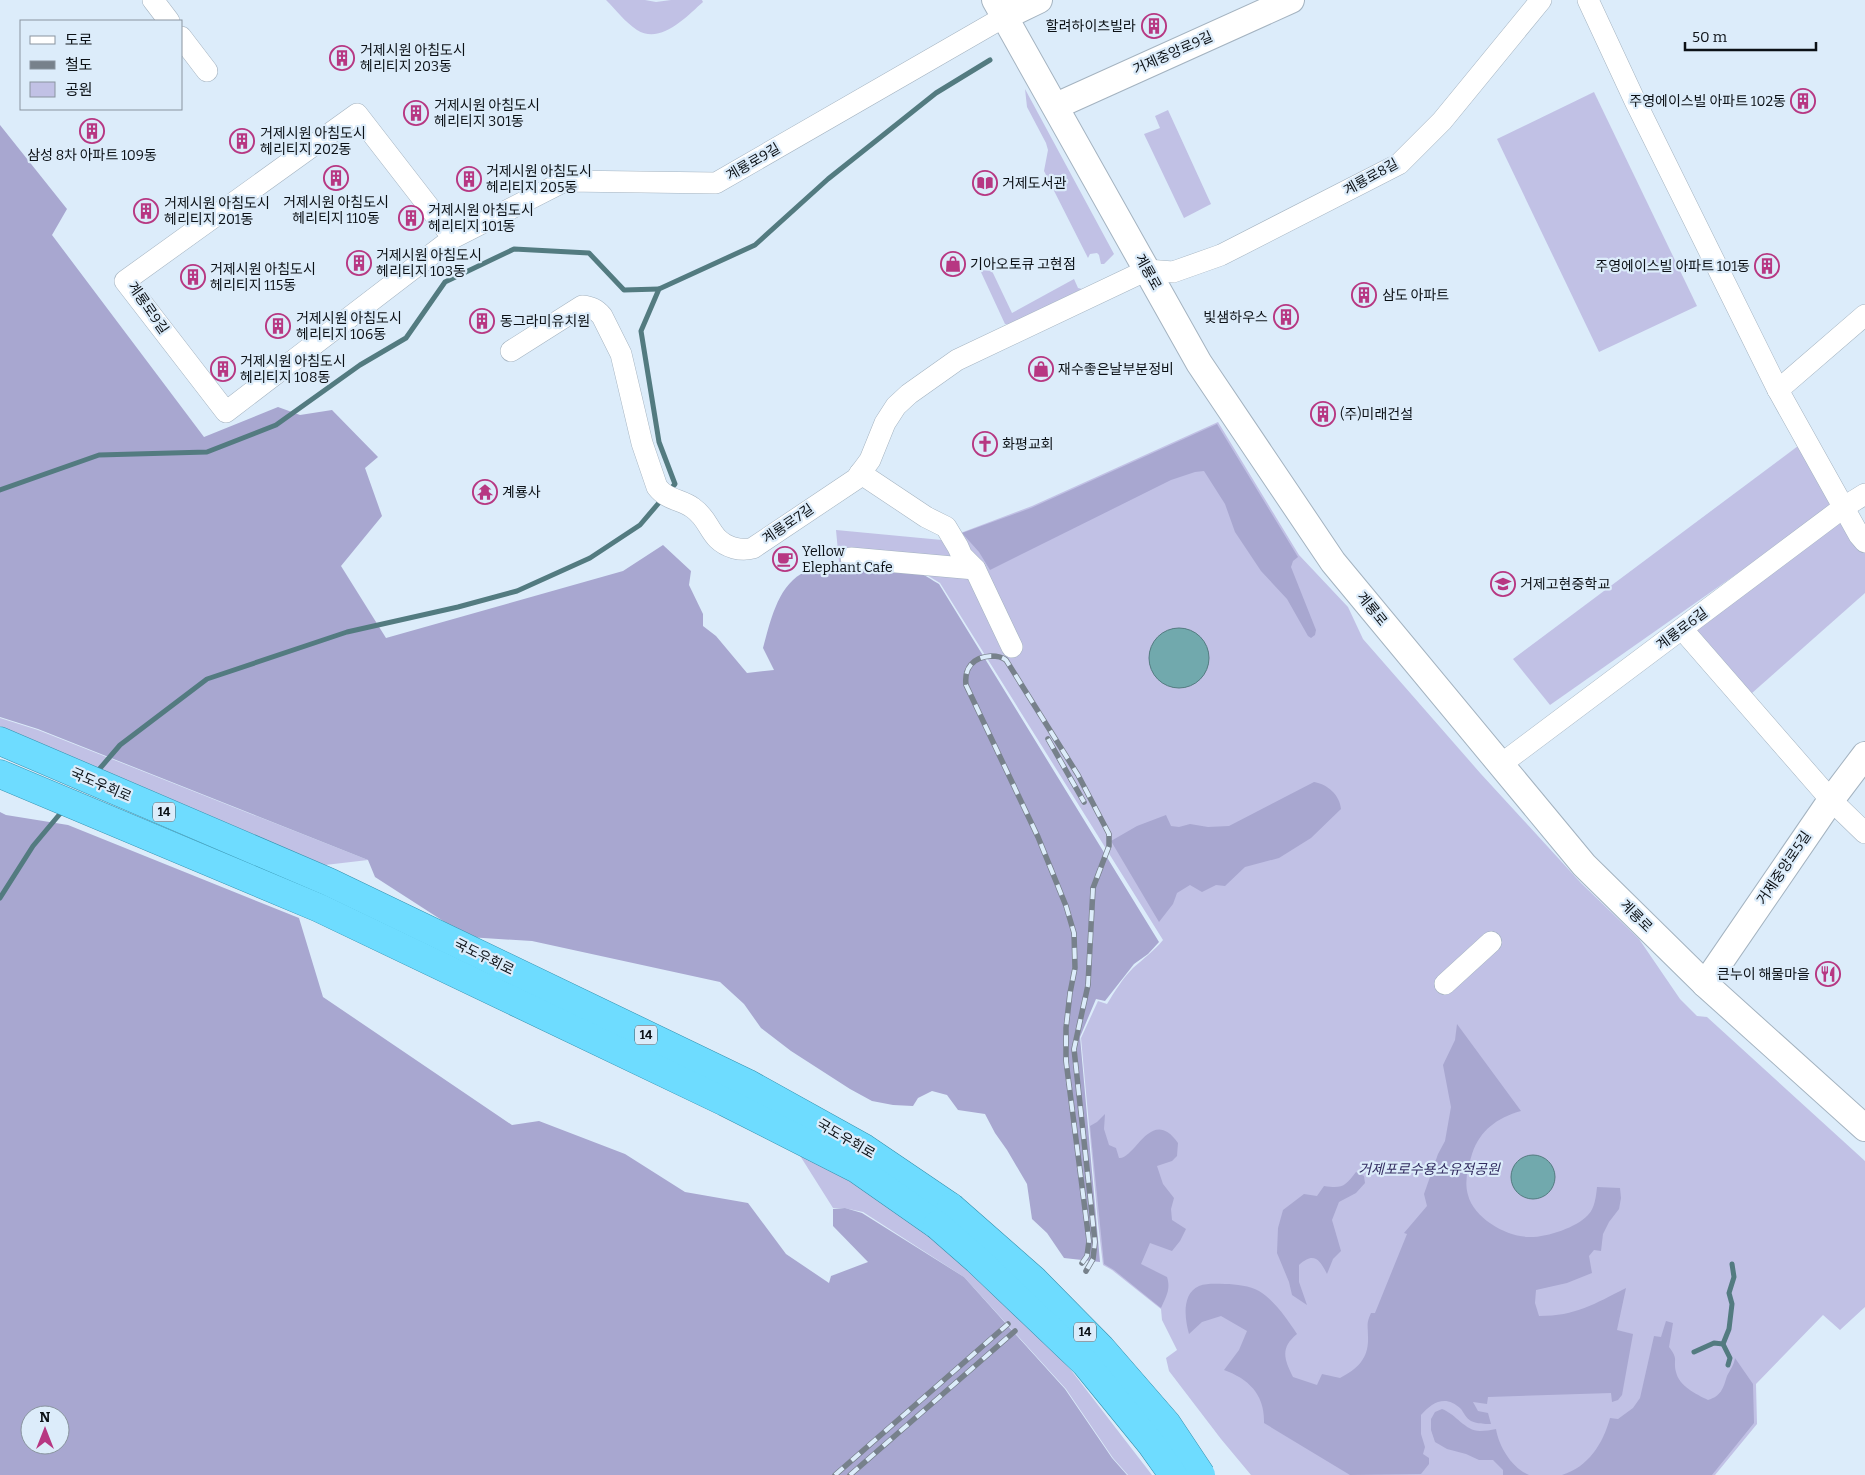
<svg xmlns="http://www.w3.org/2000/svg" width="1865" height="1475" font-family="Bitter,'Noto Sans KR',serif">
	<style>
		.green { fill: #c1c1e5 }
		.forest { fill: #a8a7d0; fill-rule: evenodd }
		.water { fill: #71a9ad; stroke: #537b80 }
		.lines { fill: none; stroke-linecap: round; stroke-linejoin: round }
		.stream { stroke: #537b80; stroke-width: 5 }
		.minor-casing { stroke: #a4b3c0; stroke-width: 22 }
		.tertiary-casing { stroke: #a4b3c0; stroke-width: 28 }
		.trunk-casing { stroke: #3490ad; stroke-width: 29 }
		.minor { stroke: #fff; stroke-width: 21 }
		.tertiary { stroke: #fff; stroke-width: 26 }
		.trunk { stroke: #6edcff; stroke-width: 28 }
		.rail-casing { stroke: #77818b; stroke-width: 5.5 }
		.rail { stroke: #dcecfa; stroke-width: 4; stroke-dasharray: 11; stroke-linecap: butt }
		.trunk-bridge-casing { stroke: #3490ad; stroke-width: 29; stroke-linecap: butt }
		.trunk-bridge { stroke: #6edcff; stroke-width: 28 }
		.labels { text-anchor: middle; dominant-baseline: central; stroke-width: 4.5; stroke-linejoin: round; paint-order: stroke }
		.shield { fill: #dcecfa; stroke: #4a535a; stroke-width: 1 }
		.shield-label { font-size: 12px; font-weight: bold; fill: #0c1116 }
		.poi-label { font-size: 14px; fill: #0c1116; stroke: #dcecfa; text-anchor: start }
		.street-label { font-size: 14px; fill: #0c1116; stroke: #dcecfa }
		.park-label { font-size: 14px; font-style: italic; fill: #322c60; stroke: #dcecfa }
	</style>
	<rect width="100%" height="100%" fill="#dcecfa"/>
	<!-- green -->
	<g class="green">
		<path d="M 606,0 L 645,0 L 656,2 L 671,0 L 702,0 L 703,2 C 687,16 661,45 637,30 C 625,22 616,10 606,0 Z"/>
		<path d="M 1025,89 L 1114,254 L 1104,264 L 1101,264 L 1099,255 L 1097,253 L 1090,254 L 1088,258 L 1044,171 L 1048,150 L 1046,143 L 1027,107 Z"/>
		<path d="M 1594,92 L 1697,306 L 1599,352 L 1497,139 Z"/>
		<path d="M 1168,110 L 1211,204 L 1184,218 L 1144,134 L 1160,128 L 1155,116 Z"/>
		<path d="M 980,270 L 992,271 L 1012,313 L 1074,279 L 1078,288 L 1082,289 L 1009,324 L 1005,324 Z"/>
		<path d="M 1218,422 L 1299,555 L 1348,607 L 1363,639 L 1481,774 L 1581,883 L 1639,939 L 1680,999 L 1697,1016 L 1707,1017 L 1865,1161 L 1865,1307 L 1840,1330 L 1823,1315 L 1756,1384 L 1757,1424 L 1715,1475 L 1251,1475 L 1221,1439 L 1169,1371 L 1166,1358 L 1177,1350 L 1162,1320 L 1161,1309 L 1112,1270 L 1103,1265 L 1098,1223 L 1081,1038 L 1098,1001 L 1107,1004 C 1115,991 1123,978 1133,968 C 1143,959 1154,951 1163,940 L 940,583 L 920,571 L 866,564 L 839,562 L 836,530 L 942,540 L 1032,506 Z"/>
		<path d="M 1806,440 L 1832,507 L 1550,705 L 1513,659 Z"/>
		<path d="M 1844,507 L 1865,542 L 1865,593 L 1743,701 L 1682,629 Z"/>
		<path d="M 0,718 L 38,730 L 368,860 L 325,865 L 0,726 Z"/>
		<path d="M 792,1143 L 847,1172 L 921,1228 L 1032,1328 L 1071,1370 L 1152,1475 L 1128,1475 L 1113,1458 L 1066,1389 L 964,1277 L 863,1212 L 844,1208 L 833,1208 Z"/>
	</g>
	<!-- forest -->
	<g class="forest">
		<path d="M 0,125 L 67,209 L 52,235 L 204,437 L 278,407 L 300,415 L 332,410 L 378,457 L 365,468 L 382,516 L 341,566 L 386,638 L 623,571 L 663,545 L 691,571 L 689,585 L 703,614 L 703,626 L 716,636 L 747,673 L 774,670 L 763,648 C 770,623 777,588 801,574 C 822,561 896,564 919,573 C 925,575 932,580 939,584 L 1159,942 L 1148,954 L 1134,964 L 1105,1001 L 1096,999 L 1080,1037 L 1100,1262 L 1064,1258 L 1047,1233 L 1032,1219 L 1027,1184 L 1007,1150 L 995,1133 L 985,1114 L 958,1110 L 947,1095 L 932,1091 L 918,1098 L 913,1106 L 893,1105 L 872,1101 L 850,1089 L 791,1051 L 761,1028 L 744,1004 L 720,982 L 532,941 L 468,937 L 375,877 L 368,860 L 38,729 L 0,717 Z"/>
		<path d="M 1217,424 L 1298,557 L 1293,561 L 1291,567 L 1316,630 L 1315,635 L 1311,638 L 1308,636 L 1287,599 L 1261,571 L 1235,532 L 1225,504 L 1204,471 L 1195,472 L 1171,480 L 990,570 L 979,552 L 962,533 L 1031,508 Z"/>
		<path d="M 1314,782 C 1327,784 1340,795 1341,809 L 1311,838 L 1279,858 L 1245,867 L 1225,886 L 1216,885 L 1202,892 L 1190,885 L 1177,893 L 1173,904 L 1159,922 L 1111,841 L 1137,826 L 1166,815 L 1171,826 L 1179,827 L 1190,824 L 1208,827 L 1229,826 Z"/>
		<path d="M 0,812 L 6,815 L 68,825 L 299,918 L 323,997 L 512,1125 L 539,1121 L 625,1154 L 685,1192 L 748,1203 L 786,1254 L 829,1283 L 831,1276 L 868,1262 L 833,1226 L 833,1209 L 845,1208 L 862,1213 L 964,1277 L 1065,1389 L 1112,1458 L 1127,1475 L 0,1475 ZM 30,1415 L 60,1415 L 60,1445 L 30,1445 Z"/>
		<path d="M 1457,1024 L 1521,1111 C 1497,1118 1480,1130 1472,1154 C 1468,1168 1464,1181 1468,1195 C 1474,1218 1505,1236 1528,1237 C 1545,1238 1576,1228 1588,1215 C 1595,1208 1596,1196 1597,1187 L 1620,1188 L 1621,1198 L 1619,1209 L 1609,1222 L 1603,1234 L 1601,1251 L 1594,1250 L 1589,1256 L 1592,1273 L 1567,1283 L 1536,1290 L 1535,1303 L 1539,1316 C 1576,1316 1594,1304 1626,1288 L 1617,1330 L 1633,1334 L 1622,1395 L 1618,1400 L 1612,1402 L 1611,1393 L 1488,1397 L 1487,1404 L 1473,1402 L 1478,1411 L 1488,1413 L 1491,1424 C 1484,1424 1478,1424 1471,1421 C 1466,1418 1464,1413 1461,1409 C 1446,1394 1432,1402 1421,1415 L 1421,1434 L 1425,1447 L 1423,1454 L 1429,1458 L 1429,1464 L 1421,1474 L 1350,1475 L 1264,1423 C 1265,1395 1249,1379 1224,1370 L 1239,1350 L 1247,1331 L 1221,1316 L 1202,1322 L 1189,1334 C 1185,1320 1181,1294 1199,1286 C 1207,1283 1217,1284 1225,1284 C 1236,1284 1250,1286 1259,1291 C 1275,1301 1287,1319 1297,1334 C 1280,1348 1284,1359 1293,1377 L 1317,1385 L 1322,1374 L 1340,1378 C 1358,1369 1369,1358 1368,1337 C 1368,1325 1366,1324 1371,1313 L 1375,1313 L 1407,1234 L 1404,1233 L 1427,1206 L 1424,1194 L 1438,1154 L 1445,1141 L 1451,1107 L 1443,1065 L 1455,1040 Z"/>
		<path d="M 1105,1114 L 1104,1129 L 1109,1145 L 1116,1148 L 1119,1158 C 1135,1160 1151,1105 1178,1143 L 1177,1156 L 1172,1161 L 1157,1166 L 1163,1184 L 1174,1198 L 1171,1209 L 1172,1220 L 1186,1229 L 1180,1241 L 1172,1251 L 1150,1243 L 1141,1264 L 1167,1277 C 1171,1289 1166,1297 1161,1308 L 1114,1270 L 1104,1264 L 1090,1126 L 1097,1122 Z"/>
		<path d="M 1356,1172 L 1364,1176 L 1365,1183 L 1356,1193 L 1339,1202 L 1332,1220 L 1341,1251 L 1333,1259 L 1327,1274 C 1320,1260 1314,1251 1299,1265 L 1299,1282 L 1307,1305 L 1292,1295 L 1289,1282 L 1277,1253 L 1278,1228 L 1283,1210 L 1304,1194 L 1317,1196 L 1324,1186 C 1343,1189 1345,1186 1356,1172 Z"/>
		<path d="M 1666,1321 L 1673,1323 L 1669,1347 C 1679,1360 1673,1359 1676,1372 C 1679,1386 1696,1394 1708,1400 C 1721,1396 1723,1389 1727,1376 C 1730,1370 1734,1365 1735,1358 L 1753,1384 L 1754,1423 L 1712,1475 L 1562,1475 C 1588,1467 1603,1444 1610,1418 L 1618,1419 L 1633,1408 L 1640,1398 L 1654,1336 L 1661,1337 Z"/>
		<path d="M 1442,1409 C 1456,1414 1465,1431 1480,1431 C 1485,1431 1491,1430 1496,1429 C 1499,1447 1512,1468 1529,1475 L 1503,1475 L 1503,1470 L 1493,1460 L 1479,1460 L 1466,1454 L 1447,1449 L 1435,1442 L 1431,1430 L 1431,1419 L 1435,1412 Z"/>
	</g>
	<!-- water -->
	<g class="water">
		<circle cx="1179" cy="658" r="30"/>
		<circle cx="1533" cy="1177" r="22"/>
	</g>
	<g class="lines">
		<!-- stream -->
		<g class="stream">
			<path d="M 0,490 L 99,455 L 207,452 L 276,425 L 360,365 L 406,338 L 445,282 L 514,249 L 589,253 L 624,290 L 659,289"/>
			<path d="M 668,492 L 675,484 L 659,442 L 641,331 L 659,289 L 755,245 L 828,179 L 936,93 L 990,60"/>
			<path d="M 96,773 L 120,745 L 207,679 L 347,632 L 458,607 L 517,591 L 590,558 L 640,525 L 663,498"/>
			<path d="M 0,898 L 33,846 L 64,809"/>
			<path d="M 1694,1352 L 1714,1343 L 1723,1344"/>
			<path d="M 1728,1365 L 1730,1358 L 1723,1344 L 1729,1329 L 1732,1304 L 1729,1293 L 1734,1277 L 1732,1264"/>
		</g>
		<defs>
			<g id="minor">
				<path d="M 153,0 L 169,21"/>
				<path d="M 1588,0 L 1635,101 L 1778,390 L 1859,535 L 1865,542"/>
				<path d="M 181,37 L 207,71"/>
				<path d="M 453,238 L 357,114 L 125,281 L 226,412 L 453,238 L 565,181 L 716,183 L 1004,17"/>
				<path d="M 511,351 L 582,306 C 591,307 596,309 602,316 L 621,354 L 642,443 L 657,487 C 668,501 681,499 693,508 C 712,521 708,540 734,548 C 742,550 746,550 753,548 L 856,479 L 870,460 L 885,423 L 896,406 L 909,394 L 957,360 L 1147,270 L 1173,272 L 1221,255 L 1399,164 L 1442,121 L 1541,0"/>
				<path d="M 1778,390 L 1865,315"/>
				<path d="M 860,473 L 926,517 L 946,527 L 958,547 L 962,556 L 975,569 L 1012,647"/>
				<path d="M 851,558 L 975,569"/>
				<path d="M 1682,629 L 1831,800 L 1865,833"/>
				<path d="M 1500,765 L 1844,507 L 1865,494"/>
				<path d="M 1445,984 L 1491,942"/>
			</g>
			<g id="tertiary">
				<path d="M 995,0 L 1199,363 L 1333,562 L 1584,865 L 1705,984 L 1865,1128"/>
				<path d="M 1004,17 L 1039,0"/>
				<path d="M 1056,106 L 1291,0"/>
				<path d="M 1705,984 L 1831,800 L 1865,755"/>
			</g>
			<g id="trunk">
				<path d="M 0,741 L 329,882 L 747,1083 L 864,1148 L 951,1207"/>
				<path d="M 0,774 L 319,908 L 725,1102 L 857,1169 L 937,1225"/>
			</g>
		</defs>
		<!-- minor casing -->
		<use href="#minor" class="minor-casing"/>
		<!-- tertiary casing -->
		<use href="#tertiary" class="tertiary-casing"/>
		<!-- trunk casing -->
		<use href="#trunk" class="trunk-casing"/>
		<!-- minor -->
		<use href="#minor" class="minor"/>
		<!-- tertiary -->
		<use href="#tertiary" class="tertiary"/>
		<!-- trunk -->
		<use href="#trunk" class="trunk"/>
		<defs>
			<g id="rail">
				<path d="M 1048,739 L 1084,802"/>
				<path d="M 1082,1263 L 1087,1256 L 1089,1241 L 1066,1061 L 1066,1028 L 1070,993 L 1075,968 L 1074,933 L 1066,906 L 1038,837 L 966,685 C 964,668 973,657 991,656 C 996,656 1001,656 1006,660 L 1078,775 L 1109,834 L 1109,846 L 1093,888 L 1088,985 L 1074,1049 L 1095,1242 L 1093,1259 L 1086,1271"/>
				<path d="M 835,1475 L 1008,1324"/>
				<path d="M 850,1475 L 1015,1331"/>
			</g>
		</defs>
		<!-- rail casing -->
		<use href="#rail" class="rail-casing"/>
		<!-- rail -->
		<use href="#rail" class="rail"/>
		<defs>
			<g id="trunk-bridge">
				<path d="M 951,1207 L 1034,1280 L 1101,1348 L 1167,1424 L 1201,1475"/>
				<path d="M 937,1225 L 977,1260 L 1085,1363 L 1151,1444 L 1173,1475"/>
			</g>
		</defs>
		<!-- trunk-bridge casing -->
		<use href="#trunk-bridge" class="trunk-bridge-casing"/>
		<!-- trunk-bridge -->
		<use href="#trunk-bridge" class="trunk-bridge"/>
	</g>
	<!-- icons -->
	<defs>
		<symbol id="building-ring" viewBox="-11 -11 22 22"><circle r="9.5" fill="#dcecfa" stroke="#b73782" stroke-width="1.5"/><path d="M-4-6H4V6H1V3H-1V6H-4ZM-2.5-4.3h1.7v1.8h-1.7ZM.8-4.3h1.7v1.8H.8ZM-2.5-1h1.7V.8h-1.7ZM.8-1h1.7V.8H.8Z" fill="#b73782"/></symbol>
		<symbol id="library-ring" viewBox="-11 -11 22 22"><circle r="9.5" fill="#dcecfa" stroke="#b73782" stroke-width="1.5"/><path d="M-6-4Q-3-5.5-.7-3.5V5Q-3 3-6 4ZM6-4Q3-5.5 .7-3.5V5Q3 3 6 4Z" fill="#b73782"/></symbol>
		<symbol id="shop-ring" viewBox="-11 -11 22 22"><circle r="9.5" fill="#dcecfa" stroke="#b73782" stroke-width="1.5"/><path d="M-5-2.5h2.3a2.7 3.5 0 0 1 5.4 0H5L5.5 6h-11ZM-1.5-2.5h3a1.5 2.3 0 0 0-3 0Z" fill="#b73782"/></symbol>
		<symbol id="church-ring" viewBox="-11 -11 22 22"><circle r="9.5" fill="#dcecfa" stroke="#b73782" stroke-width="1.5"/><path d="M-1.2-6h2.4v3.5h3.3v2.4h-3.3V6h-2.4V-.1h-3.3v-2.4h3.3Z" fill="#b73782"/></symbol>
		<symbol id="temple-ring" viewBox="-11 -11 22 22"><circle r="9.5" fill="#dcecfa" stroke="#b73782" stroke-width="1.5"/><path d="M0-6L5-2H3V0L6.5 2.5H4V6H1.5V3h-3V6H-4V2.5H-6.5L-3 0V-2H-5Z" fill="#b73782"/></symbol>
		<symbol id="cafe-ring" viewBox="-11 -11 22 22"><circle r="9.5" fill="#dcecfa" stroke="#b73782" stroke-width="1.5"/><path d="M-5.5-4.5H6V0H3Q3 3.5 0 3.5H-2.5Q-5.5 3.5-5.5 0ZM3-3.2v2h1.7v-2ZM-6 4.5H4V6H-6Z" fill="#b73782"/></symbol>
		<symbol id="school-ring" viewBox="-11 -11 22 22"><circle r="9.5" fill="#dcecfa" stroke="#b73782" stroke-width="1.5"/><path d="M0-5L7-2L0 1L-7-2ZM-4 1L0 2.5L4 1V4Q0 6-4 4Z" fill="#b73782"/></symbol>
		<symbol id="restaurant-ring" viewBox="-11 -11 22 22"><circle r="9.5" fill="#dcecfa" stroke="#b73782" stroke-width="1.5"/><path d="M-5-6h1v4h1v-4h1v4h1v-4h1v5L-1.5 .5V6h-2V.5L-5-1ZM5-6V6H3V1.5H1.5Q1.5-4 5-6Z" fill="#b73782"/></symbol>
	</defs>
	<g fill-rule="evenodd">
		<use href="#building-ring" x="1140" y="12" width="28" height="28"/>
		<use href="#building-ring" x="328" y="44" width="28" height="28"/>
		<use href="#building-ring" x="1789" y="87" width="28" height="28"/>
		<use href="#building-ring" x="402" y="99" width="28" height="28"/>
		<use href="#building-ring" x="78" y="117" width="28" height="28"/>
		<use href="#building-ring" x="228" y="127" width="28" height="28"/>
		<use href="#building-ring" x="322" y="164" width="28" height="28"/>
		<use href="#building-ring" x="455" y="165" width="28" height="28"/>
		<use href="#library-ring" x="971" y="169" width="28" height="28"/>
		<use href="#building-ring" x="132" y="197" width="28" height="28"/>
		<use href="#building-ring" x="397" y="204" width="28" height="28"/>
		<use href="#building-ring" x="345" y="249" width="28" height="28"/>
		<use href="#shop-ring" x="939" y="250" width="28" height="28"/>
		<use href="#building-ring" x="1753" y="252" width="28" height="28"/>
		<use href="#building-ring" x="179" y="263" width="28" height="28"/>
		<use href="#building-ring" x="1350" y="281" width="28" height="28"/>
		<use href="#building-ring" x="1272" y="303" width="28" height="28"/>
		<use href="#building-ring" x="468" y="307" width="28" height="28"/>
		<use href="#building-ring" x="264" y="312" width="28" height="28"/>
		<use href="#building-ring" x="209" y="355" width="28" height="28"/>
		<use href="#shop-ring" x="1027" y="355" width="28" height="28"/>
		<use href="#building-ring" x="1309" y="400" width="28" height="28"/>
		<use href="#church-ring" x="971" y="430" width="28" height="28"/>
		<use href="#temple-ring" x="471" y="478" width="28" height="28"/>
		<use href="#cafe-ring" x="771" y="545" width="28" height="28"/>
		<use href="#school-ring" x="1489" y="570" width="28" height="28"/>
		<use href="#restaurant-ring" x="1814" y="960" width="28" height="28"/>
	</g>
	<g class="labels">
		<!-- shield labels -->
		<g class="shield">
			<rect x="153" y="802.5" width="22" height="19" rx="4"/>
			<rect x="635" y="1025.5" width="22" height="19" rx="4"/>
			<rect x="1074" y="1322.5" width="22" height="19" rx="4"/>
		</g>
		<g class="shield-label">
			<text x="164" y="812">14</text>
			<text x="646" y="1035">14</text>
			<text x="1085" y="1332">14</text>
		</g>
		<!-- poi labels -->
		<g class="poi-label">
			<text x="1136" y="26" text-anchor="end">할려하이츠빌라</text>
			<text x="360" y="50">거제시원 아침도시<tspan x="360" dy="16">헤리티지 203동</tspan></text>
			<text x="1786" y="101" text-anchor="end">주영에이스빌 아파트 102동</text>
			<text x="434" y="105">거제시원 아침도시<tspan x="434" dy="16">헤리티지 301동</tspan></text>
			<text x="260" y="133">거제시원 아침도시<tspan x="260" dy="16">헤리티지 202동</tspan></text>
			<text x="92" y="155" text-anchor="middle">삼성 8차 아파트 109동</text>
			<text x="486" y="171">거제시원 아침도시<tspan x="486" dy="16">헤리티지 205동</tspan></text>
			<text x="1002" y="183">거제도서관</text>
			<text x="336" y="202" text-anchor="middle">거제시원 아침도시<tspan x="336" dy="16">헤리티지 110동</tspan></text>
			<text x="164" y="203">거제시원 아침도시<tspan x="164" dy="16">헤리티지 201동</tspan></text>
			<text x="428" y="210">거제시원 아침도시<tspan x="428" dy="16">헤리티지 101동</tspan></text>
			<text x="376" y="255">거제시원 아침도시<tspan x="376" dy="16">헤리티지 103동</tspan></text>
			<text x="970" y="264">기아오토큐 고현점</text>
			<text x="1750" y="266" text-anchor="end">주영에이스빌 아파트 101동</text>
			<text x="210" y="269">거제시원 아침도시<tspan x="210" dy="16">헤리티지 115동</tspan></text>
			<text x="1382" y="295">삼도 아파트</text>
			<text x="1268" y="317" text-anchor="end">빛샘하우스</text>
			<text x="296" y="318">거제시원 아침도시<tspan x="296" dy="16">헤리티지 106동</tspan></text>
			<text x="500" y="321">동그라미유치원</text>
			<text x="240" y="361">거제시원 아침도시<tspan x="240" dy="16">헤리티지 108동</tspan></text>
			<text x="1058" y="369">재수좋은날부분정비</text>
			<text x="1340" y="414">(주)미래건설</text>
			<text x="1002" y="444">화평교회</text>
			<text x="502" y="492">계룡사</text>
			<text x="802" y="551">Yellow<tspan x="802" dy="16">Elephant Cafe</tspan></text>
			<text x="1520" y="584">거제고현중학교</text>
			<text x="1810" y="974" text-anchor="end">큰누이 해물마을</text>
		</g>
		<!-- street labels -->
		<g class="street-label">
			<text transform="translate(1173 53) rotate(-24)">거제중앙로9길</text>
			<text transform="translate(753 162) rotate(-30)">계룡로9길</text>
			<text transform="translate(1371 177) rotate(-29)">계룡로8길</text>
			<text transform="translate(1148 272) rotate(61)">계룡로</text>
			<text transform="translate(148 308) rotate(55)">계룡로9길</text>
			<text transform="translate(788 524) rotate(-34)">계룡로7길</text>
			<text transform="translate(1372 609) rotate(51)">계룡로</text>
			<text transform="translate(1682 629) rotate(-37)">계룡로6길</text>
			<text transform="translate(101 785) rotate(23)">국도우회로</text>
			<text transform="translate(1784 868) rotate(-56)">거제중앙로5길</text>
			<text transform="translate(1636 916) rotate(45)">계룡로</text>
			<text transform="translate(484 957) rotate(26)">국도우회로</text>
			<text transform="translate(846 1139) rotate(30)">국도우회로</text>
		</g>
		<!-- park labels -->
		<g class="park-label">
			<text x="1429" y="1169">거제포로수용소유적공원</text>
		</g>
	</g>
	<!-- legend -->
	<rect x="20" y="20" width="162" height="90" fill="#dcecfa" stroke="#89949f"/>
	<rect x="30" y="36" width="25" height="8" fill="#ffffff" stroke="#89949f"/>
	<text x="65" y="45" font-size="15" fill="#0c1116">도로</text>
	<rect x="30" y="61" width="25" height="8" fill="#77818b" stroke="#89949f"/>
	<text x="65" y="70" font-size="15" fill="#0c1116">철도</text>
	<rect x="30" y="82" width="25" height="15" fill="#c1c1e5" stroke="#89949f"/>
	<text x="65" y="95" font-size="15" fill="#0c1116">공원</text>
	<!-- north arrow -->
	<g transform="translate(45 1430)"><circle r="24" fill="#dcecfa" stroke="#89949f"/>
	<path d="M0-4L9 19L0 12L-9 19Z" fill="#b73782"/>
	<text y="-8" font-size="14" font-weight="bold" text-anchor="middle" fill="#0c1116">N</text>
	</g>
	<!-- scale -->
	<path d="M1685 42v8h131v-8" fill="none" stroke="#0c1116" stroke-width="2.5"/>
	<text x="1692" y="42" font-size="15" fill="#0c1116" stroke="#dcecfa" stroke-width="4" paint-order="stroke">50 m</text>
</svg>
